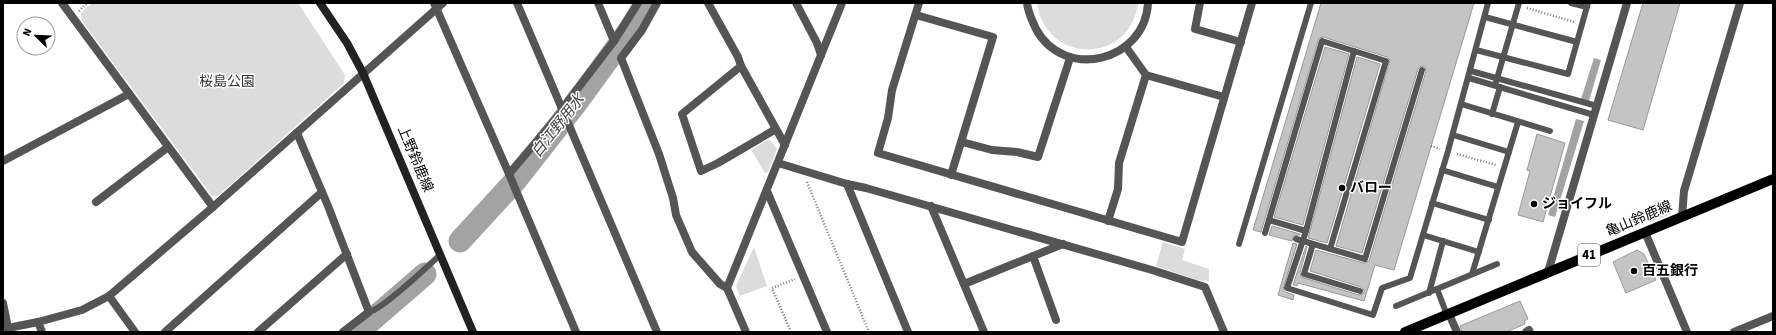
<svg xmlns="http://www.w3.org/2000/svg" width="1776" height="335" font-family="'Source Sans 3','Noto Sans JP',sans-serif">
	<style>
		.green { fill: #dcdcdc }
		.water { fill: #a3a3a3 }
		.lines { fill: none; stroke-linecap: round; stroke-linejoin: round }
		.river { stroke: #a3a3a3; stroke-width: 23 }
		.building { fill: #c4c4c4; stroke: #999 }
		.path { stroke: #777; stroke-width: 2.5; stroke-dasharray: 1 2; stroke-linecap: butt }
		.service { stroke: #555; stroke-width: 6 }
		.minor { stroke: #555; stroke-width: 8 }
		.tertiary { stroke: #555; stroke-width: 8 }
		.secondary { stroke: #222; stroke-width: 8 }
		.primary { stroke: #000; stroke-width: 10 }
		.poi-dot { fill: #000; stroke: #fff; stroke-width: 1.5 }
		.labels { text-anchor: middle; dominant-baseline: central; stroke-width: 3; stroke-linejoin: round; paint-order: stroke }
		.shield { fill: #fff; stroke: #4c4c4c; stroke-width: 1 }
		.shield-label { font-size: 13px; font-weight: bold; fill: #000 }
		.park-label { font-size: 14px; fill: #333; stroke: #fff }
		.street-label { font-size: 14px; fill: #000; stroke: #fff }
		.poi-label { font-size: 14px; font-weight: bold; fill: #000; stroke: #fff; text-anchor: start }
		.water-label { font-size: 15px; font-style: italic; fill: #444; stroke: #fff }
	</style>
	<rect width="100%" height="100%" fill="#fff"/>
	<!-- green -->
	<g class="green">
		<path d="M 92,3 L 298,3 L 345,75 L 344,83 L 218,196 L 212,196 L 82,21 L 81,13 Z"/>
		<path d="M 1037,3 L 1138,3 C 1130,65 1046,65 1037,3 Z"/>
		<path d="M 769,139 L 777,149 L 768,172 L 765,173 L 751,150 Z"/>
		<path d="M 1656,200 L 1672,204 L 1671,214 L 1649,223 Z"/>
		<path d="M 1163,242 L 1185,249 L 1182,260 L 1209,269 L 1209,281 L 1197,280 L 1156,266 Z"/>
		<path d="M 754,247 L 767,286 L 740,296 L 736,286 Z"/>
	</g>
	<!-- water -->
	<g class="water">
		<path d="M 1594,58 L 1601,60 L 1589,101 L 1581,99 Z"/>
		<path d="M 1576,119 L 1584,121 L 1555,217 L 1548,215 Z"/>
	</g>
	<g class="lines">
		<!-- river -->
		<g class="river">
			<path d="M 460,241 L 516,180 L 574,106 L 631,28 L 646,3"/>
			<path d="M 358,332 L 425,274"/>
		</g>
	</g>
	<!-- building -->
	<g class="building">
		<path d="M 1321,3 L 1474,3 L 1394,270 L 1375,265 L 1364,301 L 1298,283 L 1297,286 L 1293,285 L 1306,246 L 1307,247 L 1300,273 L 1301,277 L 1359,295 L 1364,293 L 1364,290 L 1361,287 L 1310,271 L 1316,250 L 1364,263 L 1369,261 L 1426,71 L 1425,67 L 1421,66 L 1418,69 L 1362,253 L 1336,246 L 1390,60 L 1387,57 L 1323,37 L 1319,38 L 1261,232 L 1253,230 Z"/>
		<path d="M 1643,3 L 1680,3 L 1643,130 L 1608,120 Z"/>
		<path d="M 1325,47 L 1349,54 L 1303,225 L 1274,217 Z"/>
		<path d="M 1357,57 L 1380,64 L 1327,243 L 1308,238 Z"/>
		<path d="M 1537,134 L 1565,143 L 1543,222 L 1518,215 L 1530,171 L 1527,170 Z"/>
		<path d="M 1272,226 L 1300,234 L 1300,235 L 1293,236 L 1292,241 L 1269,235 Z"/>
		<path d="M 1293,243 L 1297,244 L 1283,289 L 1285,292 L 1294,295 L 1293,300 L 1278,295 Z"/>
		<path d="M 1637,250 L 1644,254 L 1656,280 L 1626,293 L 1613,262 Z"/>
		<path d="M 1520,301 L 1528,319 L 1524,321 L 1525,324 L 1506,332 L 1462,332 L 1460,326 Z"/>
	</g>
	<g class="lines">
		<!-- path -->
		<g class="path">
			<path d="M 1527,8 L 1574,22"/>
			<path d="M 79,11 L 87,3"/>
			<path d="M 1431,146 L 1440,149"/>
			<path d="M 1457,154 L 1496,165"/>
			<path d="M 807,182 L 869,332"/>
			<path d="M 791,332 L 772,288 L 795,279"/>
		</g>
		<!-- service -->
		<g class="service">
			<path d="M 1571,3 L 1587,7"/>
			<path d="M 1485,17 L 1577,42"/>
			<path d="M 1476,50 L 1568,74 L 1588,3"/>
			<path d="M 1354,51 L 1306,231 L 1287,288 L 1373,315 L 1382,288 L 1410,278 L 1448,151 L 1488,3"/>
			<path d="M 1471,71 L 1597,106"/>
			<path d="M 1469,78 L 1594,115"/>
			<path d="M 1496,82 L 1519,3"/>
			<path d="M 1461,104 L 1550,131"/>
			<path d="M 1492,114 L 1500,87"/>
			<path d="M 1453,135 L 1509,152"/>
			<path d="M 1442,170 L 1498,187"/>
			<path d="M 1432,203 L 1489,220"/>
			<path d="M 1269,220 L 1306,231"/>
			<path d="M 1265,233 L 1322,41 L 1386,61 L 1330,249"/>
			<path d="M 1423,235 L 1479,252"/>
			<path d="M 1296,239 L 1365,259 L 1422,70"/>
			<path d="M 1239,244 L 1311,3"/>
			<path d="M 1313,244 L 1304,274 L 1360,291"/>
			<path d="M 1472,274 L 1518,122"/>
			<path d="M 1437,289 L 1447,315"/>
			<path d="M 1429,293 L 1443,241"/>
			<path d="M 1396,306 L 1497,264"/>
			<path d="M 369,312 C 383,309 427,267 440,255"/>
		</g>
		<!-- minor -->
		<g class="minor">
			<path d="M 62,3 L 213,207"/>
			<path d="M 434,3 L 509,174 L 576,332"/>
			<path d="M 517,3 L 657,332"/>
			<path d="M 598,3 L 614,41"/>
			<path d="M 657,3 L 642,30 L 621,58 L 659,154 L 673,198 L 676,215 L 692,252 L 720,284 L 727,288 L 746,332"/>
			<path d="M 708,3 L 738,57 L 741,66"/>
			<path d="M 796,3 L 817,43 L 821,55"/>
			<path d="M 919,3 L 892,90 L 888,118 L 878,153 L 1182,242 L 1252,3"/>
			<path d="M 1027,3 C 1028,13 1032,20 1036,29 C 1064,81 1145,62 1148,3"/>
			<path d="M 1200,3 L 1195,29 L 1241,42"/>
			<path d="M 916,15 L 993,37 L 951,175"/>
			<path d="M 1126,47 L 1146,75 L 1224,97"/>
			<path d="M 776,129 L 718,163 L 701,171 L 682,114 L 741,66 L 785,145"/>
			<path d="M 297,133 L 328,206 L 369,312 L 343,332"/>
			<path d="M 962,142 L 992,150 L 1017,152 L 1038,157 L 1070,58"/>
			<path d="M 3,161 L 129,94"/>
			<path d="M 778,163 L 847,184 L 866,188 L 1152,270 L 1205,287 L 1224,332"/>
			<path d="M 509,174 L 563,110 L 568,101 L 614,41 L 638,3"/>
			<path d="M 847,184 L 908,332"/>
			<path d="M 767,191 L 827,332"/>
			<path d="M 96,202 L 168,147"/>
			<path d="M 931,206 L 984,332"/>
			<path d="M 1682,217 L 1684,191 L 1740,3"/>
			<path d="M 1108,221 L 1118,189 L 1119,163 L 1146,75"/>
			<path d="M 1645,232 L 1687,332"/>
			<path d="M 1033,256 L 1056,320"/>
			<path d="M 964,284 L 1063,244"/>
			<path d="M 727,288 L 842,3"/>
			<path d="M 3,303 L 8,328"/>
			<path d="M 1449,314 L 1457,332"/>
			<path d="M 38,322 L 42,332"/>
			<path d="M 3,329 L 38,322 L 82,310 L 109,296"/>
			<path d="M 135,332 L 109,296 L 213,207 L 443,3"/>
			<path d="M 165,332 L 322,192"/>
			<path d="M 258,332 L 347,254"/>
			<path d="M 1526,332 L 1529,330 L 1530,332"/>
			<path d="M 1734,332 L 1773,316"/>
		</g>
		<!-- tertiary -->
		<path class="tertiary" d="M 1548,272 L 1627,3"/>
		<!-- secondary -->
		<path class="secondary" d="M 320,3 L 347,43 L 363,73 L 473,332"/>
		<!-- primary -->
		<path class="primary" d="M 1405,332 L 1773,179"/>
	</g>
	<!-- markers -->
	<g class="poi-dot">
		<circle cx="1342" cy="188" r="4"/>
		<circle cx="1534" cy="204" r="4"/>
		<circle cx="1634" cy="271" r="4"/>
	</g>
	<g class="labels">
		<!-- shield labels -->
		<rect class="shield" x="1578" y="244" width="22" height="22" rx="3"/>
		<g class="shield-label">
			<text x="1589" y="255">41</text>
		</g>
		<!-- park labels -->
		<g class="park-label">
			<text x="227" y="82">桜島公園</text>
		</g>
		<!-- street labels -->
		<g class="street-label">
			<text transform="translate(415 159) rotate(67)">上野鈴鹿線</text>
			<text transform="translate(1639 219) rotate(-23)">亀山鈴鹿線</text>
		</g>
		<!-- poi labels -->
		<g class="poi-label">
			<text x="1350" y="188">バロー</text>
			<text x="1542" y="204">ジョイフル</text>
			<text x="1642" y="271">百五銀行</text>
		</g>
		<!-- water labels -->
		<g class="water-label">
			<text transform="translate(558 126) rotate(-52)">白江野用水</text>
		</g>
	</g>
	<!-- border -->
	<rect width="1776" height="335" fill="none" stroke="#000000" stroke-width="8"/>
	<!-- north arrow -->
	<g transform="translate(36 36) rotate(293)"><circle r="19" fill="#ffffff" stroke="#999999"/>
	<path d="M0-3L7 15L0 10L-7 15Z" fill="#000000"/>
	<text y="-6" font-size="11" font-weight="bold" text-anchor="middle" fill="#000000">N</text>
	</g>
</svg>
